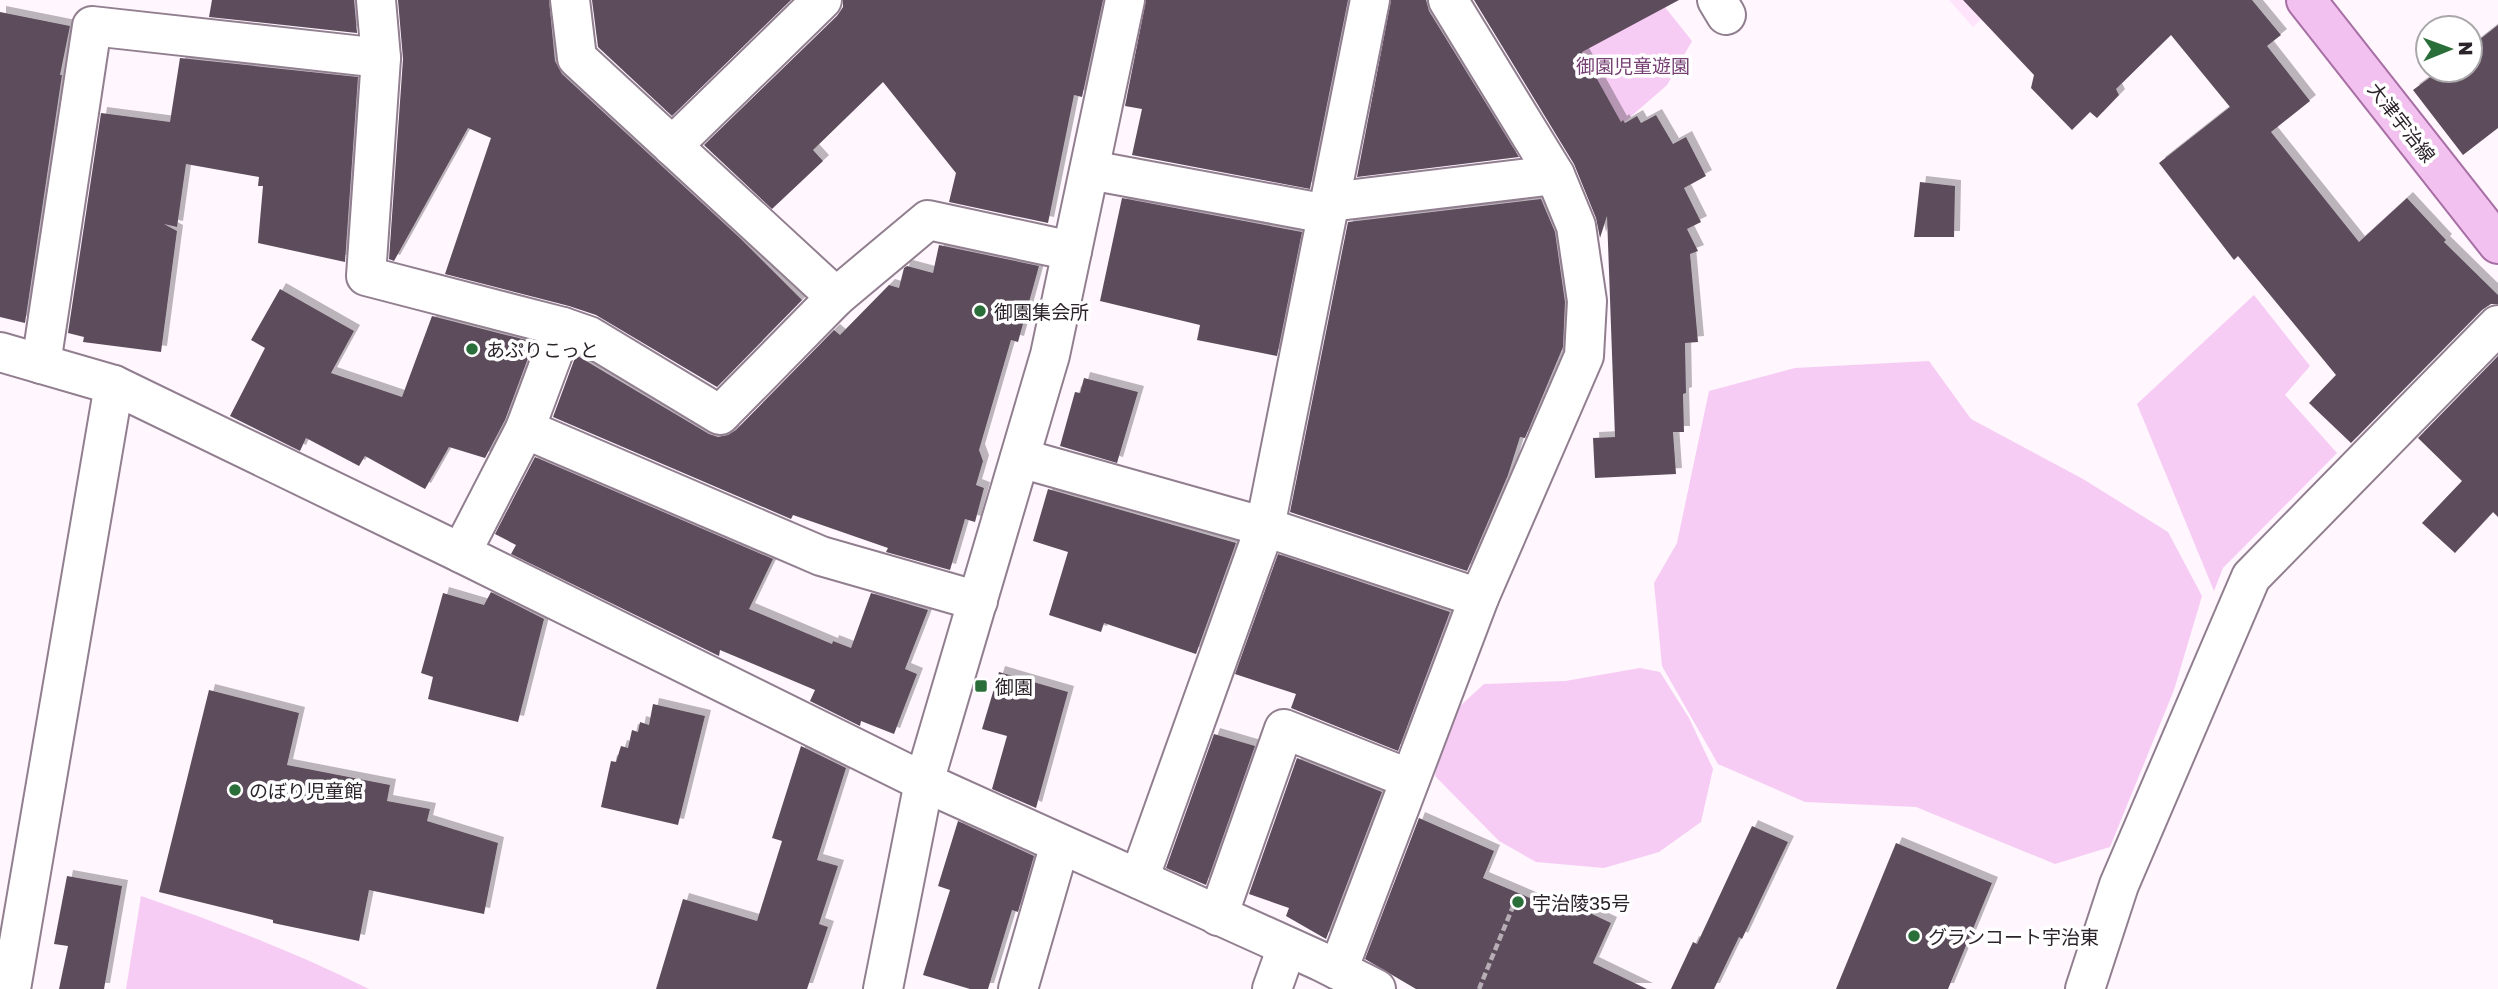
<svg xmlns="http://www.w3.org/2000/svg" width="2498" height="989" font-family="'Golos Text','Noto Sans JP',sans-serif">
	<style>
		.built { fill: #ffe4fc }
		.green { fill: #f7ccf4 }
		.building { fill: #5d4d5c; filter: url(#shadow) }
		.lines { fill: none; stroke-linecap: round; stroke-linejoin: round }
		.minor-casing { stroke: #917f90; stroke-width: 42 }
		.major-casing { stroke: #a76fa4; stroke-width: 42 }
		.path { stroke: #b6adb5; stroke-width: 4.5; stroke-dasharray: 7 3.5; stroke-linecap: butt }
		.minor { stroke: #fff; stroke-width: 38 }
		.major { stroke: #f2c1f0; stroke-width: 38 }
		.poi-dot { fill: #2a6e3a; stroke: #fff; stroke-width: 2.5 }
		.labels { text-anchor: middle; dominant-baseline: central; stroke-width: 7; stroke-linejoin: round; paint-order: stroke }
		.park-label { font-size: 19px; fill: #753f73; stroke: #fff }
		.street-label { font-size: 19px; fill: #2b242a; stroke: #fff }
		.poi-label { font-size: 19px; fill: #2b242a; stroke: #fff; text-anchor: start }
	</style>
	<defs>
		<filter id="shadow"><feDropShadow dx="6" dy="-6" stdDeviation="0" flood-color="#0004"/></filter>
	</defs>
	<rect width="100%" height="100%" fill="#fff6fe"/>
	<!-- built -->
	<path class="built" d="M 1949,0 L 2003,0 L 1973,27 Z"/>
	<!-- green -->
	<g class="green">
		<path d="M 1664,6 L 1692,41 L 1667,85 L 1620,126 L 1576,52 Z"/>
		<path d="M 2254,295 L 2310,366 L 2285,395 L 2337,453 L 2223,568 L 2214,591 L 2137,404 Z"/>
		<path d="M 1929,361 L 1971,419 L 2083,479 L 2168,532 L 2202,596 L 2174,690 L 2110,847 L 2055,864 L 1916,807 L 1805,802 L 1718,764 L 1662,666 L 1654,583 L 1677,543 L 1709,391 L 1795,368 Z"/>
		<path d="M 1640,668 L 1660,672 L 1689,718 L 1713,769 L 1701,822 L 1659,852 L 1604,868 L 1536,862 L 1499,841 L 1435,776 L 1446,719 L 1484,684 L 1565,681 Z"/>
		<path d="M 141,896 C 219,923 295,952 369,989 L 126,989 Z"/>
	</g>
	<!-- building -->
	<g class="building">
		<path d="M 212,0 L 354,0 L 357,33 L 209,17 Z"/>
		<path d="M 398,0 L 549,0 L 555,61 L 562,74 L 740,238 L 802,300 L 717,387 L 596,315 L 569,306 L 445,274 L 491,138 L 468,128 L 394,261 L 389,259 L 403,59 Z"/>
		<path d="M 592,0 L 791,0 L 672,116 L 598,47 Z"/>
		<path d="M 843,0 L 1103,0 L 1082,97 L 1074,95 L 1048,223 L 949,202 L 956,173 L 883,82 L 813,150 L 823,161 L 772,209 L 704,145 L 837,16 L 843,7 Z"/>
		<path d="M 1146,0 L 1348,0 L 1310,189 L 1132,155 L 1142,109 L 1125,106 Z"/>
		<path d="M 1391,0 L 1426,0 L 1429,11 L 1519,157 L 1357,177 Z"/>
		<path d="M 1474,0 L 1679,0 L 1582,52 L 1621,122 L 1623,120 L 1625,123 L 1637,116 L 1641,123 L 1656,115 L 1673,144 L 1686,137 L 1706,176 L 1684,188 L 1701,222 L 1687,229 L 1698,251 L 1690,254 L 1698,342 L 1685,343 L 1686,393 L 1683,394 L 1684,432 L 1673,432 L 1676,474 L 1595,478 L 1593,438 L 1615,437 L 1607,216 L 1600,238 L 1596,218 L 1574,164 Z"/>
		<path d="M 1963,0 L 2252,0 L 2281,35 L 2267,46 L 2310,101 L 2271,132 L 2359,242 L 2407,198 L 2446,240 L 2444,242 L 2498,295 L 2498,304 L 2491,304 L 2482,310 L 2351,443 L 2309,403 L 2336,375 L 2238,256 L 2234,260 L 2159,163 L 2230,107 L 2171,35 L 2116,89 L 2119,95 L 2097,118 L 2090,112 L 2072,130 L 2031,88 L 2034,75 Z"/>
		<path d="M 0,12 L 70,26 L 60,75 L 62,75 L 25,323 L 0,317 Z"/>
		<path d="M 2498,25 L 2498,128 L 2463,155 L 2413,90 L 2440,70 L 2470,70 L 2470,47 Z"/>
		<path d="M 180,58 L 358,77 L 345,262 L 258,243 L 263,186 L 258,186 L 259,177 L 186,164 L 177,227 L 164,224 L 177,231 L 161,352 L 83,342 L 84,337 L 68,333 L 101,113 L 170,122 Z"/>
		<path d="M 1920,182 L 1955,186 L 1954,237 L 1914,237 Z"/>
		<path d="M 1122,198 L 1302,232 L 1277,356 L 1197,340 L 1200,325 L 1100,301 Z"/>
		<path d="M 1541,199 L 1555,232 L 1565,302 L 1563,347 L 1525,438 L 1520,437 L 1508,475 L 1467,571 L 1290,512 L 1348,222 Z"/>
		<path d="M 939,245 L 1039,266 L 1018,342 L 1011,340 L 979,450 L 983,461 L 976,485 L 984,488 L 975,522 L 965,519 L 950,570 L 886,552 L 888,548 L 793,515 L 791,519 L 553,417 L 576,355 L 709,434 L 718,437 L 728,435 L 736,430 L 834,330 L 840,335 L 889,285 L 899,288 L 904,268 L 907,266 L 933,273 Z"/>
		<path d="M 280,289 L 354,331 L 331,373 L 402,397 L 432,316 L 534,342 L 505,420 L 485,458 L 449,447 L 425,489 L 365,456 L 359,466 L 306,438 L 300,451 L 230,416 L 265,348 L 251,340 Z"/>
		<path d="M 2498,356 L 2498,517 L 2493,512 L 2455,553 L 2422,523 L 2462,481 L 2418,438 Z"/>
		<path d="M 1084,378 L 1138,392 L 1117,463 L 1060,446 L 1075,392 L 1080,393 Z"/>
		<path d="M 535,457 L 773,559 L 749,609 L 832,644 L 833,641 L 851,648 L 871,593 L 928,610 L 905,669 L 917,674 L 894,734 L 861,721 L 860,726 L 810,701 L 815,690 L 720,650 L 719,656 L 511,554 L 516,545 L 495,534 Z"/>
		<path d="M 1048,489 L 1236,543 L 1196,654 L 1104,623 L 1101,632 L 1049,615 L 1068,552 L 1033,541 Z"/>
		<path d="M 1278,554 L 1450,612 L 1398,751 L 1291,708 L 1296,694 L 1235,674 Z"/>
		<path d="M 491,592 L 544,619 L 518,722 L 428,699 L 433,677 L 421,673 L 443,593 L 484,605 Z"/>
		<path d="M 999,672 L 1068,692 L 1036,808 L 992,789 L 1007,736 L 982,729 Z"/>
		<path d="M 209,690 L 299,713 L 287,765 L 390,785 L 387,801 L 430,809 L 427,821 L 498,843 L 484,914 L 369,890 L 359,941 L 273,923 L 273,920 L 159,892 Z"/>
		<path d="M 653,704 L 705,716 L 678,825 L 601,807 L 611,761 L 616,762 L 621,746 L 628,748 L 632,730 L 638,732 L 640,722 L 649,725 Z"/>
		<path d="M 1214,734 L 1255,746 L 1206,885 L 1166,868 Z"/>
		<path d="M 801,746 L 846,768 L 817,860 L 838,866 L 819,924 L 828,927 L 807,989 L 656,989 L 683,899 L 757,921 L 782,841 L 772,838 Z"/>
		<path d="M 1297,758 L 1382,792 L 1326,939 L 1286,916 L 1289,908 L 1249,894 Z"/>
		<path d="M 1419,818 L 1494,851 L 1483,878 L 1563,912 L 1565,908 L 1572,912 L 1575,906 L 1611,923 L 1593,963 L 1647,989 L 1416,989 L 1365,959 Z"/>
		<path d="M 958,821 L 1034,856 L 1018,912 L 1012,910 L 988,989 L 970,989 L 923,975 L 950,890 L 938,886 Z"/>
		<path d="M 1752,826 L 1788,842 L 1742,939 L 1739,937 L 1714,989 L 1671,989 L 1693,942 L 1697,944 Z"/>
		<path d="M 1896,843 L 1992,883 L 1948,989 L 1836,989 Z"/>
		<path d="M 67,876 L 122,886 L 104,989 L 59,989 L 68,946 L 54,944 Z"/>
	</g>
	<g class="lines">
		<defs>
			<g id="minor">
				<path d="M 376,0 L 381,58 L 366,276 L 563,327 L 589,336 L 720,415 L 836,297 L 928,220 L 1072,251"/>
				<path d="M 570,0 L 577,58 L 836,297"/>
				<path d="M 1717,0 L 1726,15"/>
				<path d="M 672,146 L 822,0"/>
				<path d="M 1090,170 L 1327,214"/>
				<path d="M 1330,202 L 1555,175"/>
				<path d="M 0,352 L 114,385 L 461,553 L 924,782 L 1320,961 L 1376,989"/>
				<path d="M 41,364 L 92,26 L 381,58"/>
				<path d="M 525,429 L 821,556 L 978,601"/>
				<path d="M 1020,458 L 1265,527 L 1370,0"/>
				<path d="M 461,553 L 525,429 L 563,327"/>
				<path d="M 1139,879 L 1265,527 L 1479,598"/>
				<path d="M 1218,916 L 1284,729 L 1410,779"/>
				<path d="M 1338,970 L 1479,598 L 1584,356 L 1587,301 L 1576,226 L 1555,175 L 1448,0"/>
				<path d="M 11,989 L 114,385"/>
				<path d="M 883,989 L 924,782 L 1050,355 L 1125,0"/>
				<path d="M 1018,989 L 1060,844"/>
				<path d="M 1272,989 L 1287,947"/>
				<path d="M 2085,989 L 2119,885 L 2251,577 L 2498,325"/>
			</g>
			<path id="major" d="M 2306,0 L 2498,244"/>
		</defs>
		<!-- minor casing -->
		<use href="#minor" class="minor-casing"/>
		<!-- major casing -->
		<use href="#major" class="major-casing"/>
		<!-- path -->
		<path class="path" d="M 1479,989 L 1514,904"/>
		<!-- minor -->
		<use href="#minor" class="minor"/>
		<!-- major -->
		<use href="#major" class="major"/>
	</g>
	<!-- markers -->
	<g class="poi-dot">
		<circle cx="980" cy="311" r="7"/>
		<circle cx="472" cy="349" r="7"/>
		<rect x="974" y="679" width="14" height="14" rx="3.5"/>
		<circle cx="235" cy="790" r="7"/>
		<circle cx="1518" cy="902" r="7"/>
		<circle cx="1914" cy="936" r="7"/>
	</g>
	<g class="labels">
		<!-- park labels -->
		<g class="park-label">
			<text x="1633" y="65">御園児童遊園</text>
		</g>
		<!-- street labels -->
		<g class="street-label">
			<text transform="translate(2402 122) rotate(52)">大津宇治線</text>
		</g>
		<!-- poi labels -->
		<g class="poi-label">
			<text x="994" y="311">御園集会所</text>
			<text x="486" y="349">あぷりこっと</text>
			<text x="995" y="686">御園</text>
			<text x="249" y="790">のぼり児童館</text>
			<text x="1532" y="902">宇治陵35号</text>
			<text x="1928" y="936">グランコート宇治東</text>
		</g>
	</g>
	<!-- north arrow -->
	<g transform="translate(2449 49) rotate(89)"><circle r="33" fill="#ffffff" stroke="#aaa7aa" stroke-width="2"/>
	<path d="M0-5L12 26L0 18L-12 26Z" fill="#2a6e3a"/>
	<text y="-10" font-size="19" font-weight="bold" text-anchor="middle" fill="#2b242a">N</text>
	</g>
</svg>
